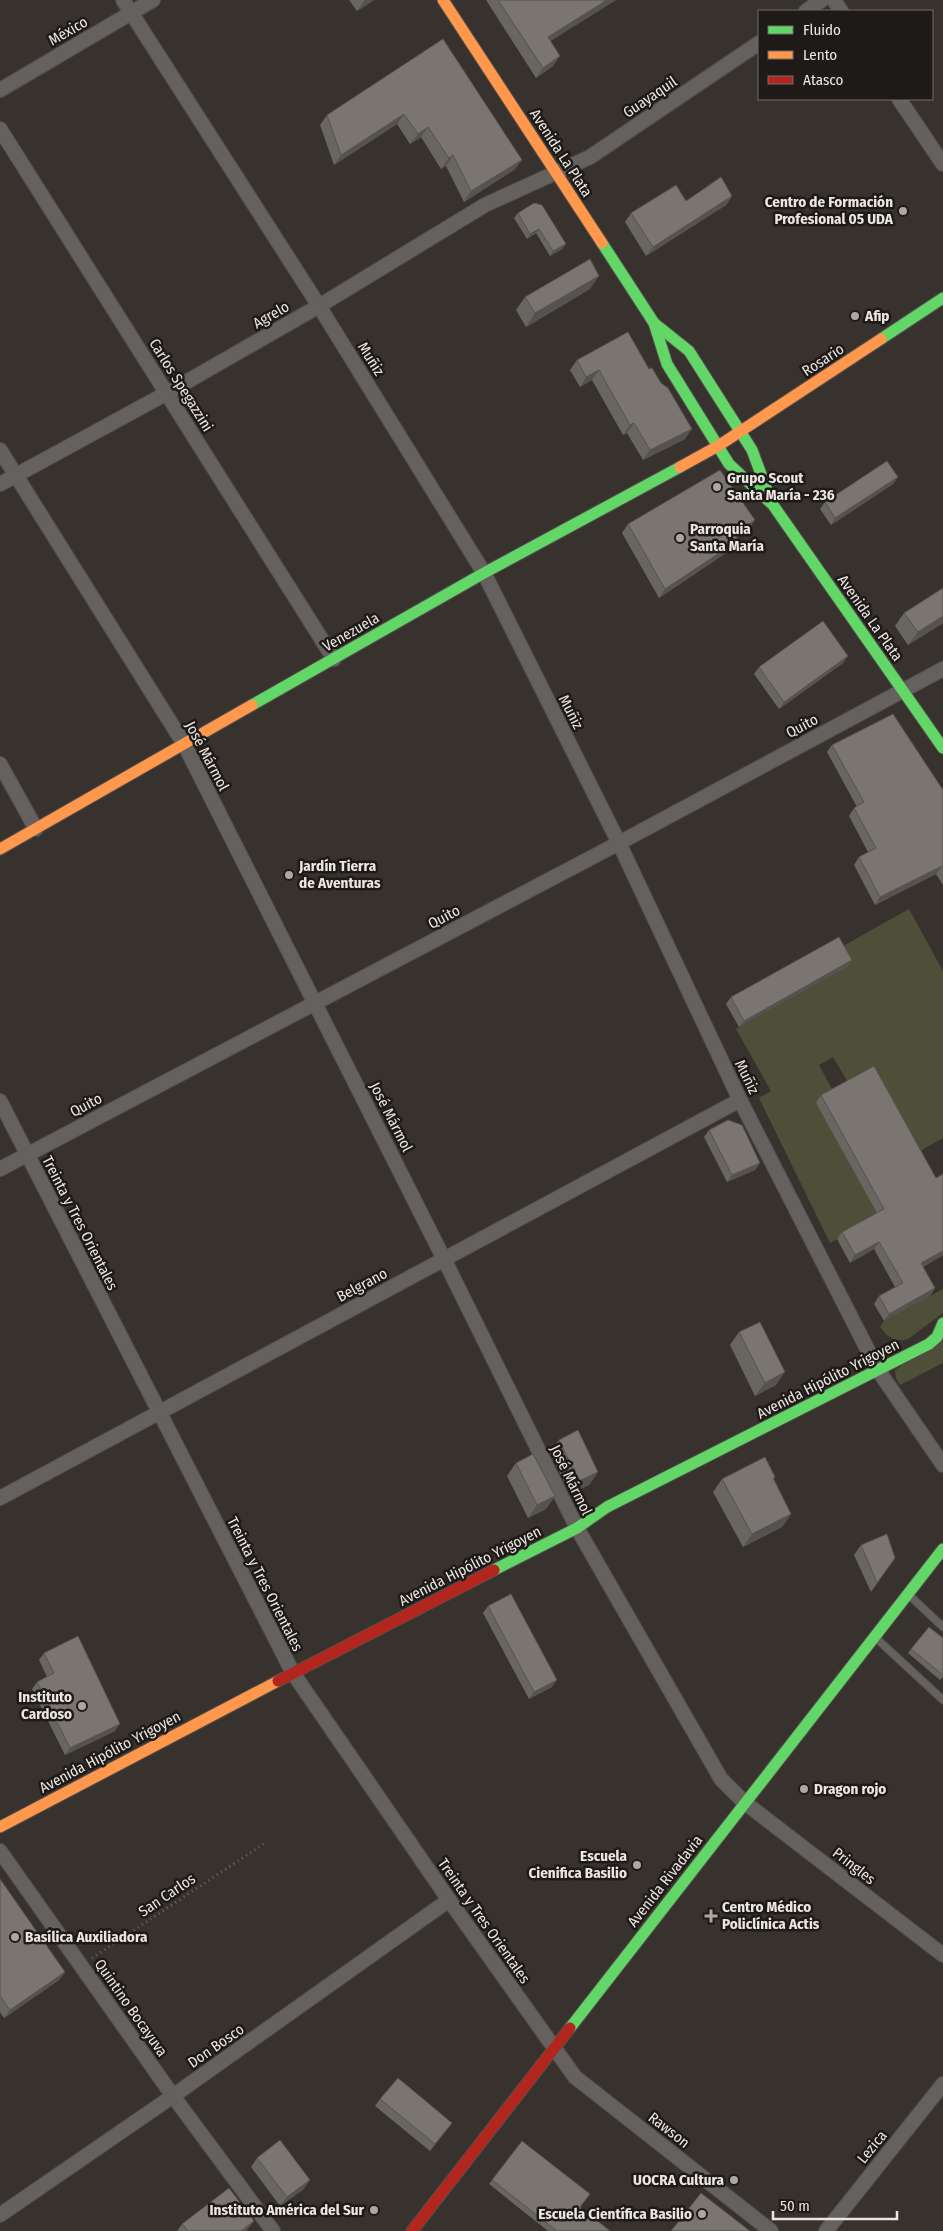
<svg xmlns="http://www.w3.org/2000/svg" width="943" height="2231" font-family="'Fira Sans Condensed',sans-serif">
	<style>
		.green { fill: #4e4f38 }
		.lines { fill: none; stroke-linecap: round; stroke-linejoin: round }
		.lane-casing { stroke: #544f4c; stroke-width: 9 }
		.street-casing { stroke: #544f4c; stroke-width: 16 }
		.fast-casing { stroke: #544f4c; stroke-width: 13 }
		.slow-casing { stroke: #544f4c; stroke-width: 13 }
		.jam-casing { stroke: #544f4c; stroke-width: 13 }
		.path { stroke: #6b6764; stroke-width: 3; stroke-dasharray: 1 4; stroke-linecap: butt }
		.lane { stroke: #64615f; stroke-width: 7 }
		.street { stroke: #64615f; stroke-width: 14 }
		.fast { stroke: #63d668; stroke-width: 11 }
		.slow { stroke: #ff974d; stroke-width: 11 }
		.jam { stroke: #b3261e; stroke-width: 11 }
		.wall { fill: #696561 }
		.shaded-wall { fill: #55524f }
		.building { fill: #7a7571; stroke: #55524f }
		.poi-dot { fill: #ada7a3; stroke: #1e1a17; stroke-width: 2 }
		.labels { text-anchor: middle; dominant-baseline: central; stroke-width: 5; stroke-linejoin: round; paint-order: stroke }
		.street-label { font-size: 15px; fill: #ece6e2; stroke: #1e1a17 }
		.poi-label { font-size: 15px; font-weight: bold; fill: #ece6e2; stroke: #1e1a17; text-anchor: start }
	</style>
	<rect width="100%" height="100%" fill="#38322e"/>
	<!-- green -->
	<g class="green">
		<path d="M 909,909 L 943,971 L 943,1138 L 913,1155 L 849,1084 L 833,1057 L 819,1065 L 834,1093 L 885,1227 L 866,1224 L 830,1243 L 759,1098 L 771,1091 L 736,1029 L 847,967 L 843,946 Z"/>
		<path d="M 943,1289 L 943,1313 L 908,1339 C 894,1343 888,1337 880,1327 L 884,1321 Z"/>
		<path d="M 943,1337 L 943,1363 L 900,1385 L 896,1378 L 895,1370 Z"/>
	</g>
	<g class="lines">
		<defs>
			<g id="lane">
				<path d="M 909,1595 L 943,1627"/>
				<path d="M 877,1639 L 943,1700"/>
			</g>
			<g id="street">
				<path d="M 123,0 L 319,306 L 484,573 L 619,843 L 740,1100 L 878,1370 L 943,1465"/>
				<path d="M 834,0 L 841,11"/>
				<path d="M 806,11 L 822,0"/>
				<path d="M 0,90 L 153,0"/>
				<path d="M 899,99 L 943,164"/>
				<path d="M 0,129 L 334,659"/>
				<path d="M 0,450 L 184,744 L 444,1259 L 577,1528 L 721,1779 L 744,1802 L 943,1955"/>
				<path d="M 0,484 L 167,393 L 319,306 L 485,205 L 590,157 L 759,43"/>
				<path d="M 0,764 L 36,829"/>
				<path d="M 0,1101 L 293,1673 L 449,1900 L 575,2077 L 771,2231"/>
				<path d="M 0,1169 L 619,843 L 943,669"/>
				<path d="M 0,1498 L 740,1100"/>
				<path d="M 0,1851 L 173,2096 L 273,2231"/>
				<path d="M 0,2215 L 173,2096 L 449,1900"/>
				<path d="M 826,2231 L 943,2084"/>
			</g>
			<g id="fast">
				<path d="M 602,243 L 654,323 L 667,364 L 729,464 L 773,505 L 943,748"/>
				<path d="M 654,323 L 689,351 L 752,450 L 771,501"/>
				<path d="M 881,339 L 943,298"/>
				<path d="M 252,705 L 484,573 L 680,467"/>
				<path d="M 494,1570 L 577,1528 L 607,1507 L 929,1344 L 937,1337 L 943,1323"/>
				<path d="M 570,2028 L 943,1549"/>
			</g>
			<g id="slow">
				<path d="M 443,0 L 602,243"/>
				<path d="M 680,467 L 718,446 L 881,339"/>
				<path d="M 0,849 L 252,705"/>
				<path d="M 0,1827 L 278,1681"/>
			</g>
			<g id="jam">
				<path d="M 278,1681 L 494,1570"/>
				<path d="M 412,2231 L 570,2028"/>
			</g>
		</defs>
		<!-- lane casing -->
		<use href="#lane" class="lane-casing"/>
		<!-- street casing -->
		<use href="#street" class="street-casing"/>
		<!-- fast casing -->
		<use href="#fast" class="fast-casing"/>
		<!-- slow casing -->
		<use href="#slow" class="slow-casing"/>
		<!-- jam casing -->
		<use href="#jam" class="jam-casing"/>
		<!-- path -->
		<path class="path" d="M 92,1958 L 265,1843"/>
		<!-- lane -->
		<use href="#lane" class="lane"/>
		<!-- street -->
		<use href="#street" class="street"/>
		<!-- fast -->
		<use href="#fast" class="fast"/>
		<!-- slow -->
		<use href="#slow" class="slow"/>
		<!-- jam -->
		<use href="#jam" class="jam"/>
	</g>
	<!-- wall -->
	<g class="wall">
		<path d="M 349,0 L 374,0 L 357,11 Z"/>
		<path d="M 486,0 L 616,0 L 550,41 L 553,66 L 536,78 Z"/>
		<path d="M 443,39 L 522,160 L 514,170 L 464,202 L 446,166 L 441,169 L 421,137 L 410,144 L 397,124 L 334,165 L 320,125 L 327,115 Z"/>
		<path d="M 732,196 L 726,205 L 646,256 L 625,222 L 631,213 Z"/>
		<path d="M 518,213 L 566,244 L 562,249 L 550,256 L 536,233 L 527,239 L 514,218 Z"/>
		<path d="M 590,289 L 526,327 L 516,310 L 525,297 Z"/>
		<path d="M 577,360 L 649,369 L 661,383 L 685,439 L 643,460 L 627,433 L 623,435 L 592,380 L 580,387 L 570,370 Z"/>
		<path d="M 898,477 L 893,484 L 831,525 L 820,509 L 825,502 Z"/>
		<path d="M 755,520 L 748,530 L 737,537 L 739,540 L 732,549 L 659,598 L 622,533 L 628,524 Z"/>
		<path d="M 904,613 L 943,623 L 908,645 L 895,626 Z"/>
		<path d="M 848,656 L 843,663 L 779,709 L 754,674 L 759,667 Z"/>
		<path d="M 832,745 L 943,790 L 943,885 L 936,874 L 875,905 L 854,865 L 859,857 L 868,852 L 849,816 L 854,808 L 857,807 L 827,752 Z"/>
		<path d="M 852,960 L 847,967 L 739,1027 L 726,1004 L 731,997 Z"/>
		<path d="M 821,1095 L 936,1178 L 943,1174 L 943,1255 L 923,1267 L 935,1288 L 930,1296 L 884,1321 L 874,1304 L 879,1296 L 895,1287 L 874,1249 L 850,1263 L 837,1239 L 842,1232 L 877,1213 L 816,1103 Z"/>
		<path d="M 709,1130 L 760,1163 L 755,1170 L 727,1182 L 704,1137 Z"/>
		<path d="M 739,1332 L 776,1385 L 755,1396 L 730,1345 Z"/>
		<path d="M 559,1440 L 598,1472 L 589,1485 L 570,1494 L 550,1453 Z"/>
		<path d="M 516,1463 L 555,1496 L 546,1509 L 528,1518 L 507,1476 Z"/>
		<path d="M 775,1477 L 774,1479 L 791,1514 L 782,1527 L 743,1547 L 713,1492 L 722,1479 Z"/>
		<path d="M 861,1545 L 895,1558 L 871,1592 L 854,1555 Z"/>
		<path d="M 488,1606 L 552,1687 L 529,1699 L 483,1613 Z"/>
		<path d="M 943,1638 L 943,1677 L 940,1680 L 908,1653 L 911,1649 Z"/>
		<path d="M 44,1653 L 115,1731 L 65,1755 L 32,1689 L 37,1682 L 47,1677 L 39,1660 Z"/>
		<path d="M 0,1879 L 65,1972 L 59,1980 L 4,2018 L 0,2012 Z"/>
		<path d="M 380,2099 L 452,2123 L 430,2151 L 375,2106 Z"/>
		<path d="M 522,2141 L 580,2207 L 610,2231 L 548,2231 L 489,2184 Z"/>
		<path d="M 257,2158 L 304,2189 L 280,2206 L 251,2167 Z"/>
		<path d="M 254,2221 L 246,2231 L 177,2231 L 182,2224 Z"/>
	</g>
	<!-- shaded-wall -->
	<g class="shaded-wall">
		<path d="M 365,0 L 374,0 L 357,11 Z"/>
		<path d="M 607,0 L 616,0 L 541,47 L 548,37 Z"/>
		<path d="M 560,56 L 553,66 L 536,78 L 543,68 Z"/>
		<path d="M 404,114 L 397,124 L 334,165 L 341,155 Z"/>
		<path d="M 428,127 L 421,137 L 410,144 L 418,134 Z"/>
		<path d="M 453,155 L 446,166 L 441,169 L 449,158 Z"/>
		<path d="M 522,160 L 514,170 L 464,202 L 471,191 Z"/>
		<path d="M 732,196 L 726,205 L 646,256 L 653,247 Z"/>
		<path d="M 539,229 L 536,233 L 527,239 L 530,234 Z"/>
		<path d="M 566,244 L 562,249 L 550,256 L 553,251 Z"/>
		<path d="M 599,276 L 590,289 L 526,327 L 535,313 Z"/>
		<path d="M 599,370 L 592,380 L 580,387 L 586,377 Z"/>
		<path d="M 634,423 L 627,433 L 623,435 L 630,425 Z"/>
		<path d="M 692,429 L 685,439 L 643,460 L 650,450 Z"/>
		<path d="M 898,477 L 893,484 L 831,525 L 835,518 Z"/>
		<path d="M 755,520 L 748,530 L 728,543 L 734,534 Z"/>
		<path d="M 739,540 L 732,549 L 659,598 L 665,589 Z"/>
		<path d="M 943,616 L 943,623 L 908,645 L 918,632 Z"/>
		<path d="M 848,656 L 843,663 L 779,709 L 784,702 Z"/>
		<path d="M 942,866 L 936,874 L 875,905 L 880,897 Z"/>
		<path d="M 852,960 L 847,967 L 739,1027 L 744,1021 Z"/>
		<path d="M 760,1163 L 755,1170 L 727,1182 L 732,1175 Z"/>
		<path d="M 879,1242 L 874,1249 L 850,1263 L 855,1255 Z"/>
		<path d="M 943,1251 L 943,1255 L 915,1271 L 921,1263 Z"/>
		<path d="M 935,1288 L 930,1296 L 884,1321 L 889,1314 Z"/>
		<path d="M 785,1372 L 776,1385 L 755,1396 L 765,1383 Z"/>
		<path d="M 598,1472 L 589,1485 L 570,1494 L 579,1481 Z"/>
		<path d="M 555,1496 L 546,1509 L 528,1518 L 537,1505 Z"/>
		<path d="M 791,1514 L 782,1527 L 743,1547 L 752,1534 Z"/>
		<path d="M 557,1680 L 552,1687 L 529,1699 L 534,1692 Z"/>
		<path d="M 120,1724 L 115,1731 L 65,1755 L 70,1748 Z"/>
		<path d="M 65,1972 L 59,1980 L 4,2018 L 10,2010 Z"/>
		<path d="M 452,2123 L 447,2130 L 430,2151 L 435,2144 Z"/>
		<path d="M 310,2180 L 304,2189 L 280,2206 L 287,2197 Z"/>
		<path d="M 254,2221 L 247,2230 L 246,2231 L 241,2231 Z"/>
	</g>
	<!-- building -->
	<g class="building">
		<path d="M 498,0 L 607,0 L 548,37 L 560,56 L 543,68 Z"/>
		<path d="M 443,39 L 522,160 L 471,191 L 453,155 L 449,158 L 428,127 L 418,134 L 404,114 L 341,155 L 327,115 Z"/>
		<path d="M 721,177 L 732,196 L 653,247 L 631,213 L 676,185 L 686,201 Z"/>
		<path d="M 534,203 L 542,205 L 566,244 L 553,251 L 539,229 L 530,234 L 518,213 Z"/>
		<path d="M 590,259 L 599,276 L 535,313 L 525,297 Z"/>
		<path d="M 628,332 L 649,369 L 652,368 L 661,383 L 668,388 L 692,429 L 650,450 L 634,423 L 630,425 L 599,370 L 586,377 L 577,360 Z"/>
		<path d="M 887,461 L 898,477 L 835,518 L 825,502 Z"/>
		<path d="M 720,470 L 755,520 L 734,534 L 739,540 L 665,589 L 628,524 Z"/>
		<path d="M 943,588 L 943,616 L 918,632 L 904,613 Z"/>
		<path d="M 823,621 L 848,656 L 784,702 L 759,667 Z"/>
		<path d="M 893,714 L 943,790 L 943,868 L 942,866 L 880,897 L 859,857 L 876,848 L 854,808 L 864,802 L 832,745 Z"/>
		<path d="M 839,937 L 852,960 L 744,1021 L 731,997 Z"/>
		<path d="M 874,1066 L 936,1178 L 943,1174 L 943,1251 L 921,1263 L 935,1288 L 889,1314 L 879,1296 L 903,1283 L 879,1242 L 855,1255 L 842,1232 L 884,1209 L 821,1095 Z"/>
		<path d="M 728,1120 L 742,1125 L 760,1163 L 732,1175 L 709,1130 Z"/>
		<path d="M 760,1322 L 785,1372 L 765,1383 L 739,1332 Z"/>
		<path d="M 578,1430 L 598,1472 L 579,1481 L 559,1440 Z"/>
		<path d="M 533,1454 L 555,1496 L 537,1505 L 516,1463 Z"/>
		<path d="M 765,1457 L 775,1477 L 773,1478 L 791,1514 L 752,1534 L 722,1479 Z"/>
		<path d="M 887,1534 L 895,1558 L 877,1583 L 861,1545 Z"/>
		<path d="M 511,1594 L 557,1680 L 534,1692 L 488,1606 Z"/>
		<path d="M 929,1627 L 943,1638 L 943,1675 L 911,1649 Z"/>
		<path d="M 78,1636 L 120,1724 L 70,1748 L 37,1682 L 54,1673 L 44,1653 Z"/>
		<path d="M 0,1879 L 65,1972 L 10,2010 L 0,1996 Z"/>
		<path d="M 398,2078 L 452,2123 L 435,2144 L 380,2099 Z"/>
		<path d="M 280,2140 L 310,2180 L 287,2197 L 257,2158 Z"/>
		<path d="M 522,2141 L 590,2194 L 580,2207 L 610,2231 L 557,2231 L 492,2180 Z"/>
		<path d="M 229,2188 L 254,2221 L 241,2231 L 188,2231 L 182,2224 Z"/>
		<path d="M 701,2193 L 750,2231 L 671,2231 Z"/>
	</g>
	<!-- markers -->
	<g class="poi-dot">
		<circle cx="903" cy="211" r="5"/>
		<circle cx="855" cy="316" r="5"/>
		<circle cx="717" cy="487" r="5"/>
		<circle cx="680" cy="538" r="5"/>
		<circle cx="289" cy="875" r="5"/>
		<circle cx="82" cy="1706" r="5"/>
		<circle cx="804" cy="1789" r="5"/>
		<circle cx="637" cy="1865" r="5"/>
		<path d="M708.5 1908.5h5v5h5v5h-5v5h-5v-5h-5v-5h5z"/>
		<circle cx="15" cy="1937" r="5"/>
		<circle cx="734" cy="2180" r="5"/>
		<circle cx="374" cy="2210" r="5"/>
		<circle cx="702" cy="2214" r="5"/>
	</g>
	<g class="labels">
		<!-- street labels -->
		<g class="street-label">
			<text transform="translate(68 31) rotate(-30)">México</text>
			<text transform="translate(650 97) rotate(-34)">Guayaquil</text>
			<text transform="translate(561 153) rotate(57)">Avenida La Plata</text>
			<text transform="translate(271 315) rotate(-30)">Agrelo</text>
			<text transform="translate(371 359) rotate(58)">Muñiz</text>
			<text transform="translate(823 360) rotate(-33)">Rosario</text>
			<text transform="translate(181 385) rotate(58)">Carlos Spegazzini</text>
			<text transform="translate(870 618) rotate(55)">Avenida La Plata</text>
			<text transform="translate(351 632) rotate(-30)">Venezuela</text>
			<text transform="translate(571 712) rotate(63)">Muñiz</text>
			<text transform="translate(802 726) rotate(-28)">Quito</text>
			<text transform="translate(207 756) rotate(62)">José Mármol</text>
			<text transform="translate(444 917) rotate(-28)">Quito</text>
			<text transform="translate(747 1077) rotate(64)">Muñiz</text>
			<text transform="translate(86 1105) rotate(-28)">Quito</text>
			<text transform="translate(391 1117) rotate(63)">José Mármol</text>
			<text transform="translate(80 1223) rotate(63)">Treinta y Tres Orientales</text>
			<text transform="translate(362 1285) rotate(-28)">Belgrano</text>
			<text transform="translate(828 1379) rotate(-27)">Avenida Hipólito Yrigoyen</text>
			<text transform="translate(571 1480) rotate(64)">José Mármol</text>
			<text transform="translate(470 1566) rotate(-27)">Avenida Hipólito Yrigoyen</text>
			<text transform="translate(265 1584) rotate(63)">Treinta y Tres Orientales</text>
			<text transform="translate(110 1752) rotate(-28)">Avenida Hipólito Yrigoyen</text>
			<text transform="translate(854 1866) rotate(38)">Pringles</text>
			<text transform="translate(665 1881) rotate(-52)">Avenida Rivadavia</text>
			<text transform="translate(167 1895) rotate(-34)">San Carlos</text>
			<text transform="translate(484 1921) rotate(55)">Treinta y Tres Orientales</text>
			<text transform="translate(131 2008) rotate(55)">Quintino Bocayuva</text>
			<text transform="translate(216 2046) rotate(-35)">Don Bosco</text>
			<text transform="translate(669 2130) rotate(38)">Rawson</text>
			<text transform="translate(872 2147) rotate(-51)">Lezica</text>
		</g>
		<!-- poi labels -->
		<g class="poi-label">
			<text x="893" y="202" text-anchor="end">Centro de Formación<tspan x="893" dy="17">Profesional 05 UDA</tspan></text>
			<text x="865" y="316">Afip</text>
			<text x="727" y="478">Grupo Scout<tspan x="727" dy="17">Santa María - 236</tspan></text>
			<text x="690" y="529">Parroquia<tspan x="690" dy="17">Santa María</tspan></text>
			<text x="299" y="866">Jardín Tierra<tspan x="299" dy="17">de Aventuras</tspan></text>
			<text x="72" y="1697" text-anchor="end">Instituto<tspan x="72" dy="17">Cardoso</tspan></text>
			<text x="814" y="1789">Dragon rojo</text>
			<text x="627" y="1856" text-anchor="end">Escuela<tspan x="627" dy="17">Cienifica Basilio</tspan></text>
			<text x="722" y="1907">Centro Médico<tspan x="722" dy="17">Policlínica Actis</tspan></text>
			<text x="25" y="1937">Basílica Auxiliadora</text>
			<text x="724" y="2180" text-anchor="end">UOCRA Cultura</text>
			<text x="364" y="2210" text-anchor="end">Instituto América del Sur</text>
			<text x="692" y="2214" text-anchor="end">Escuela Científica Basilio</text>
		</g>
	</g>
	<!-- legend -->
	<rect x="758" y="10" width="175" height="90" fill="#1e1a17" stroke="#706c68"/>
	<rect x="768" y="26" width="25" height="8" fill="#63d668" stroke="#706c68"/>
	<text x="803" y="35" font-size="15" fill="#ece6e2">Fluido</text>
	<rect x="768" y="51" width="25" height="8" fill="#ff974d" stroke="#706c68"/>
	<text x="803" y="60" font-size="15" fill="#ece6e2">Lento</text>
	<rect x="768" y="76" width="25" height="8" fill="#b3261e" stroke="#706c68"/>
	<text x="803" y="85" font-size="15" fill="#ece6e2">Atasco</text>
	<!-- scale -->
	<path d="M773 2211v8h124v-8" fill="none" stroke="#ece6e2" stroke-width="2.5"/>
	<text x="780" y="2211" font-size="15" fill="#ece6e2" stroke="#1e1a17" stroke-width="4" paint-order="stroke">50 m</text>
</svg>
